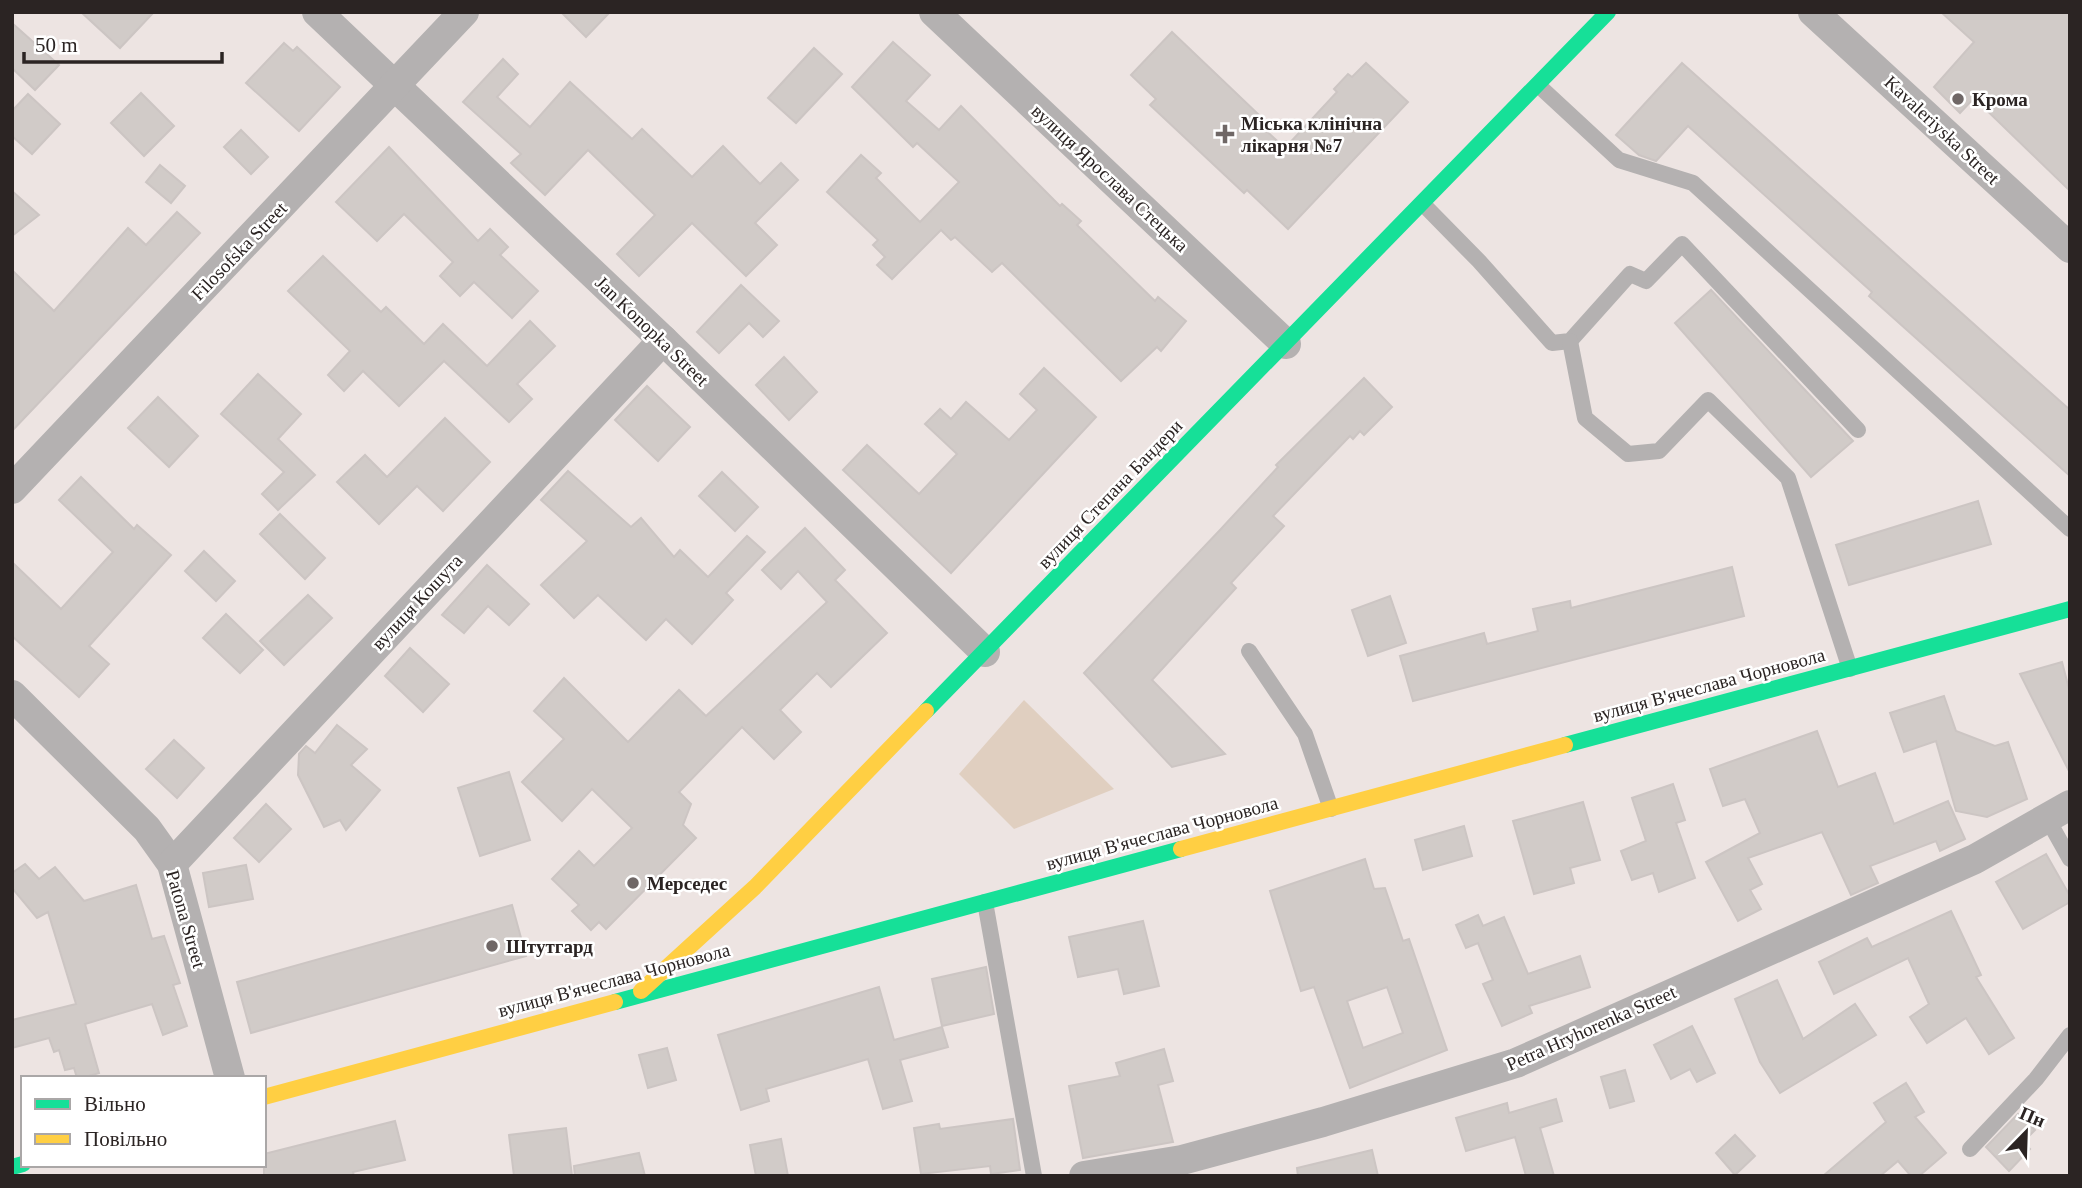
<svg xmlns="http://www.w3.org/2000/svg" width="2082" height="1188" font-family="Georgia,serif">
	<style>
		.green { fill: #e0cfc0 }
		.building { fill: #d1cbc8; stroke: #ccc5c3; stroke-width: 2; fill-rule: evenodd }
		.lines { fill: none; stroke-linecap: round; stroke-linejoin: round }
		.lane { stroke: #b4b1b1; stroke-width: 16 }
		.street { stroke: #b4b1b1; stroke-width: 30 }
		.fast { stroke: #16e098; stroke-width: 16 }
		.slow { stroke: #ffcf43; stroke-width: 16 }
		.poi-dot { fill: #6f6766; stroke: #fff; stroke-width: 2.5 }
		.labels { text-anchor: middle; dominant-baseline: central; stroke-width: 5; stroke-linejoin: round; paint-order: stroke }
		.poi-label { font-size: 19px; font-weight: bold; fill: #2b2423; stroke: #fff; text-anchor: start }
		.street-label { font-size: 19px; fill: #2b2423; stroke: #fff }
	</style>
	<rect width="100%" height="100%" fill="#ede4e2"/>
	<!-- green -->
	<path class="green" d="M 1024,700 L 1114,789 L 1014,829 L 959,774 Z"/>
	<!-- building -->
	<g class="building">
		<path d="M 81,12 L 154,12 L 120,48 Z"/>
		<path d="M 561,12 L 610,12 L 586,37 Z"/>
		<path d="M 1941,12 L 2070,12 L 2070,191 L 1974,98 L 1960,113 L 1934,87 L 1974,42 Z"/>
		<path d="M 12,23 L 59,65 L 35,90 L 12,68 Z"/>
		<path d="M 1172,32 L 1258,114 L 1253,119 L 1285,148 L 1337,92 L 1334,89 L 1348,74 L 1352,77 L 1366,63 L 1408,102 L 1288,229 L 1247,190 L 1244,193 L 1150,105 L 1156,99 L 1131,75 Z"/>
		<path d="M 893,42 L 930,75 L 906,101 L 939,130 L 961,106 L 1060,206 L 1062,204 L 1081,221 L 1077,225 L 1155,301 L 1158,297 L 1186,321 L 1161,351 L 1157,347 L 1121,381 L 1002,263 L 992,272 L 955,237 L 951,240 L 941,230 L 892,279 L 877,265 L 885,257 L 873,245 L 878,240 L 827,192 L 861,155 L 881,173 L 876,178 L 920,222 L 959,182 L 917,143 L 913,147 L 852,87 Z"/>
		<path d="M 284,43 L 293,51 L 297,47 L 340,87 L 299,131 L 246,83 Z"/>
		<path d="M 814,48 L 842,74 L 796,123 L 768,98 Z"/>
		<path d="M 503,59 L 518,74 L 497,97 L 530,127 L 570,82 L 632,139 L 642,129 L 692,177 L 723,146 L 760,184 L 781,163 L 798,180 L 755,223 L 777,245 L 746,276 L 692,223 L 639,276 L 617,254 L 655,215 L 588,150 L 545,195 L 511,163 L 521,154 L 463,102 Z"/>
		<path d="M 1682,63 L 2070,410 L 2070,476 L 1869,296 L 1872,292 L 1688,126 L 1656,161 L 1639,155 L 1616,135 Z"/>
		<path d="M 141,93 L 174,126 L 144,156 L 111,123 Z"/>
		<path d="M 28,94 L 60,124 L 32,154 L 12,136 L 12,111 Z"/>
		<path d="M 241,130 L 268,157 L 251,174 L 224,147 Z"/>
		<path d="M 389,147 L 478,241 L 490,229 L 508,247 L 500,255 L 538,291 L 512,318 L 474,282 L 460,296 L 440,276 L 453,262 L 404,214 L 377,241 L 336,202 Z"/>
		<path d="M 160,165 L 185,186 L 171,203 L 146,182 Z"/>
		<path d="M 12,191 L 39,215 L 12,236 Z"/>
		<path d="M 177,212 L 200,233 L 12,431 L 12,270 L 54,311 L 128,228 L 146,245 Z"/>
		<path d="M 323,256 L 381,312 L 386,307 L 424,344 L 443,324 L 487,366 L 530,321 L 555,346 L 517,384 L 532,399 L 509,422 L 444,361 L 399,406 L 363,371 L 344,391 L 328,375 L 350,351 L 288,291 Z"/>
		<path d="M 741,285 L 779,321 L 763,337 L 749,323 L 719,353 L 697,332 Z"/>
		<path d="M 1711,290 L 1853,441 L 1811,477 L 1675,323 Z"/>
		<path d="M 784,357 L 817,392 L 789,420 L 756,385 Z"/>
		<path d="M 1044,368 L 1096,417 L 951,573 L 843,470 L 867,445 L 919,494 L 957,454 L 925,424 L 940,409 L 951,419 L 966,402 L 1009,440 L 1037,410 L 1020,394 Z"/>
		<path d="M 258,374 L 301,414 L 278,439 L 315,475 L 278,510 L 262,494 L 284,472 L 221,414 Z"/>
		<path d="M 1364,378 L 1392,407 L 1364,435 L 1360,431 L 1353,439 L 1350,436 L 1273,516 L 1284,526 L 1231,583 L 1236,588 L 1152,680 L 1225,754 L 1172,767 L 1084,673 L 1220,530 L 1278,467 L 1276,465 Z"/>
		<path d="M 647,386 L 690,427 L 658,461 L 615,420 Z"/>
		<path d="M 158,397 L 198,436 L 169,467 L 128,428 Z"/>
		<path d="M 445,418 L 490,462 L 443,511 L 417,486 L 379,524 L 337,482 L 365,455 L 387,477 Z"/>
		<path d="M 568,471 L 631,527 L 641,518 L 674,557 L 680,550 L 708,577 L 747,536 L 765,552 L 726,593 L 733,600 L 692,644 L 666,619 L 646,640 L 598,595 L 574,618 L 541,585 L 587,541 L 541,500 Z"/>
		<path d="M 722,472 L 758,507 L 735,531 L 699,496 Z"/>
		<path d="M 81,477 L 134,529 L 137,525 L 171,555 L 89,646 L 109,664 L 79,697 L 12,636 L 12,562 L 61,609 L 113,552 L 59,500 Z"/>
		<path d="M 1978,501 L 1991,544 L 1849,585 L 1836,545 Z"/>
		<path d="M 280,514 L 325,558 L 305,579 L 260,534 Z"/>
		<path d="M 805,528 L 845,570 L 835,580 L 887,633 L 831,687 L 817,673 L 780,710 L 801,732 L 774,759 L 742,727 L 679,792 L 691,804 L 683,825 L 696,838 L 606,929 L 599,922 L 591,930 L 572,911 L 579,905 L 552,879 L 579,851 L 594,866 L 632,828 L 592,789 L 562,821 L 522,782 L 564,739 L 534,711 L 564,678 L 628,742 L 679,690 L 706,716 L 827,602 L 798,571 L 781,589 L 762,570 Z"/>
		<path d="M 204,551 L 235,581 L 216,601 L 185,571 Z"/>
		<path d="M 487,565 L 529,604 L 509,625 L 488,606 L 464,633 L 442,615 Z"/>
		<path d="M 1732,567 L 1744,616 L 1413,701 L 1400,656 L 1484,633 L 1487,644 L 1538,631 L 1533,609 L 1570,601 L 1571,608 Z"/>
		<path d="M 308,595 L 332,618 L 284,665 L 260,641 Z"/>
		<path d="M 1390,596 L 1406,643 L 1368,656 L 1352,610 Z"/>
		<path d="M 226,614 L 263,650 L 240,673 L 203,638 Z"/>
		<path d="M 410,648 L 449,684 L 423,712 L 385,676 Z"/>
		<path d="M 2062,662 L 2070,693 L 2070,773 L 2020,674 Z"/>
		<path d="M 1944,696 L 1956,731 L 1995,746 L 2008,742 L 2027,799 L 1987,817 L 1956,811 L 1936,741 L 1904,752 L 1890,713 Z"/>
		<path d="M 337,725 L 367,749 L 351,765 L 380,790 L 346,830 L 340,820 L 324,827 L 298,775 L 299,754 L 306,746 L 315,753 Z"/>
		<path d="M 1817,731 L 1838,787 L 1875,773 L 1894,824 L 1948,801 L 1965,839 L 1940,851 L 1936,841 L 1870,866 L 1878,883 L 1851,895 L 1822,832 L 1748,858 L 1762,884 L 1750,890 L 1761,909 L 1738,921 L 1706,862 L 1760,833 L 1745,799 L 1723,806 L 1710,769 Z"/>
		<path d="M 174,740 L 204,768 L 177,798 L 146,769 Z"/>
		<path d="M 509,772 L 530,840 L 480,856 L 458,788 Z"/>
		<path d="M 1673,784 L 1685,820 L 1676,823 L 1695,878 L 1659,892 L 1653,873 L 1632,880 L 1621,851 L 1646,841 L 1632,798 Z"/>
		<path d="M 1583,802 L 1600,860 L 1570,868 L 1574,883 L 1534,894 L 1513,821 Z"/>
		<path d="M 266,804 L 291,829 L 259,862 L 234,838 Z"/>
		<path d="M 1464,826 L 1472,856 L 1423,870 L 1415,840 Z"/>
		<path d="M 2046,854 L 2070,896 L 2070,902 L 2023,929 L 1996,882 Z"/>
		<path d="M 1365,859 L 1374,889 L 1385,888 L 1403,941 L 1409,939 L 1447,1050 L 1350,1088 L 1314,987 L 1301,991 L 1270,891 ZM 1387,987 L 1403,1033 L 1363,1048 L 1347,1001 Z"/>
		<path d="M 25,864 L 39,879 L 55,867 L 84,901 L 136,885 L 152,939 L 164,936 L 180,983 L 173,985 L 187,1026 L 163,1035 L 152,1004 L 85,1024 L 99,1073 L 82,1078 L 77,1078 L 74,1068 L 65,1070 L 59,1050 L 54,1052 L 49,1038 L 12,1048 L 12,1020 L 76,1004 L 48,912 L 37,918 L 12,888 L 12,873 Z"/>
		<path d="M 246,865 L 253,899 L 209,907 L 203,873 Z"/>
		<path d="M 512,905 L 526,956 L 251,1033 L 237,982 Z"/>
		<path d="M 1951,911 L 1981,975 L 1976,977 L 2014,1038 L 1989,1054 L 1966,1018 L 1927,1043 L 1910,1017 L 1929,1004 L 1908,958 L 1834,994 L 1819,962 L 1867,938 L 1872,947 Z"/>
		<path d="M 1478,915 L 1483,926 L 1504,917 L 1528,974 L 1580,956 L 1590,987 L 1529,1006 L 1532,1013 L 1502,1026 L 1483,984 L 1493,980 L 1478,943 L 1466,948 L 1456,925 Z"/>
		<path d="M 1143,921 L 1159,986 L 1124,994 L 1118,969 L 1078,977 L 1069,937 Z"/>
		<path d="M 986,967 L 994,1014 L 942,1026 L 932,979 Z"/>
		<path d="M 1777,980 L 1803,1039 L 1855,1004 L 1876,1035 L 1780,1093 L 1760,1062 L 1735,999 Z"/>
		<path d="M 879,987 L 894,1040 L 942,1027 L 948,1047 L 900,1060 L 912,1101 L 883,1109 L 868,1059 L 766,1089 L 769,1101 L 741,1110 L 718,1035 Z"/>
		<path d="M 1692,1026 L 1715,1073 L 1697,1082 L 1690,1069 L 1671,1079 L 1654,1045 Z"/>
		<path d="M 667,1048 L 676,1080 L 648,1088 L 639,1055 Z"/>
		<path d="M 1164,1049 L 1173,1081 L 1158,1085 L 1173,1142 L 1083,1158 L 1069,1086 L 1120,1076 L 1116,1063 Z"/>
		<path d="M 1625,1070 L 1634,1101 L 1610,1108 L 1601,1077 Z"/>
		<path d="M 1906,1083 L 1924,1112 L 1915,1117 L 1946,1153 L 1919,1176 L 1911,1176 L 1898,1161 L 1880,1176 L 1823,1176 L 1886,1122 L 1874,1103 Z"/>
		<path d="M 1556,1099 L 1562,1121 L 1540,1128 L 1554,1176 L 1526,1176 L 1515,1137 L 1466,1151 L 1456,1118 L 1507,1103 L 1509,1113 Z"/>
		<path d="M 2018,1114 L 2035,1130 L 2023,1142 L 2030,1149 L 2009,1171 L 1986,1147 Z"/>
		<path d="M 1013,1119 L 1020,1170 L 991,1174 L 990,1166 L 921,1174 L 914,1128 L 939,1124 L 940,1129 Z"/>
		<path d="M 395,1121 L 405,1160 L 353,1172 L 354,1176 L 264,1176 L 264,1154 Z"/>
		<path d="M 566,1128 L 572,1176 L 514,1176 L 509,1135 Z"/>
		<path d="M 1735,1135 L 1755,1156 L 1735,1175 L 1716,1153 Z"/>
		<path d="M 781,1139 L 788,1176 L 756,1176 L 750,1145 Z"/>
		<path d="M 1372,1150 L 1378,1176 L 1298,1176 L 1297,1168 Z"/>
		<path d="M 639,1153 L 645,1176 L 575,1176 L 574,1166 Z"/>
	</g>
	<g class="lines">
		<!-- lane -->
		<g class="lane">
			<path d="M 1538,85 L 1619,160 L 1693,183 L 2070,529"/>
			<path d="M 1422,203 L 1479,261 L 1552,343 L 1570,341 L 1630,274 L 1646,281 L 1682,244 L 1858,430"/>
			<path d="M 1570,341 L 1585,418 L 1628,454 L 1659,451 L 1708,400 L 1788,478 L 1850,669"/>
			<path d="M 1249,651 L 1305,734 L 1331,809"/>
			<path d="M 2047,818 L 2070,859"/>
			<path d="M 985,902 L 1034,1176"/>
			<path d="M 1970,1149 L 2036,1079 L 2070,1035"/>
		</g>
		<!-- street -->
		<g class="street">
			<path d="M 317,12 L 663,340 L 985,652"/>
			<path d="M 934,12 L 1286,344"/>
			<path d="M 1813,12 L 2070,248"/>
			<path d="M 12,489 L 464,12"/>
			<path d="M 12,695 L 147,829 L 172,864 L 230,1078"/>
			<path d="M 172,864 L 663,340"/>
			<path d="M 1084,1176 L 1182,1160 L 1323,1122 L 1516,1063 L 1975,859 L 2070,805"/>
		</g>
		<!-- fast -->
		<g class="fast">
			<path d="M 926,711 L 1608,12"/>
			<path d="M 1565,745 L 2070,609"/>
			<path d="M 615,1002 L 1181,849"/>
			<path d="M 12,1167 L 23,1164"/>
		</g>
		<!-- slow -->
		<g class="slow">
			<path d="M 1181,849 L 1565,745"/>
			<path d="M 641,991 L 755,887 L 926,711"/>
			<path d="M 264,1097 L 615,1002"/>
		</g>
	</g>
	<!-- markers -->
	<g class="poi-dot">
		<circle cx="1958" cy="99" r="7"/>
		<path d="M1221.5 123.5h7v7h7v7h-7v7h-7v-7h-7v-7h7z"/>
		<circle cx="633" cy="883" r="7"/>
		<circle cx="492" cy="946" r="7"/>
	</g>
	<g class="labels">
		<!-- poi labels -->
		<g class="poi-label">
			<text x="1972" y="99">Крома</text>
			<text x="1241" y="123">Міська клінічна<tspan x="1241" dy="22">лікарня №7</tspan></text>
			<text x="647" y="883">Мерседес</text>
			<text x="506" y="946">Штутгард</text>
		</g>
		<!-- street labels -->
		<g class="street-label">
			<text transform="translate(1942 130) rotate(43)">Kavaleriyska Street</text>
			<text transform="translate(1110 178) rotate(43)">вулиця Ярослава Стецька</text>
			<text transform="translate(239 251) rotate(-46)">Filosofska Street</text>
			<text transform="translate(652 331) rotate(44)">Jan Konopka Street</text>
			<text transform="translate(1110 494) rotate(-46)">вулиця Степана Бандери</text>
			<text transform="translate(417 602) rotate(-47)">вулиця Кошута</text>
			<text transform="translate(1709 685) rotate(-15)">вулиця В'ячеслава Чорновола</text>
			<text transform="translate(1162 833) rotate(-15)">вулиця В'ячеслава Чорновола</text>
			<text transform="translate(186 919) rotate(74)">Patona Street</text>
			<text transform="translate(614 980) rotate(-15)">вулиця В'ячеслава Чорновола</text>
			<text transform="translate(1591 1028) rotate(-24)">Petra Hryhorenka Street</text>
		</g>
	</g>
	<!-- border -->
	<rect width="2082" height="1188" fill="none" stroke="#2b2423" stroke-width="28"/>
	<!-- legend -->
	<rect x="21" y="1076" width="245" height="91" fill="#ffffff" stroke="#aaa7a7" stroke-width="2"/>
	<rect x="35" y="1099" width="35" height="10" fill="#16e098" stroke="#aaa7a7" stroke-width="2"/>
	<text x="84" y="1111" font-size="21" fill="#2b2423">Вільно</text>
	<rect x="35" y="1134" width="35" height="10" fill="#ffcf43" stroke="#aaa7a7" stroke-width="2"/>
	<text x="84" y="1146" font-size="21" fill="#2b2423">Повільно</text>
	<!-- north arrow -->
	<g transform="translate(2026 1132) rotate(23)" stroke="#ffffff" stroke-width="5" paint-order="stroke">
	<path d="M0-5L12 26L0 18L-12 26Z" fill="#2b2423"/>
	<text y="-10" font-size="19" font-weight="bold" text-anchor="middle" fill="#2b2423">Пн</text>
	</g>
	<!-- scale -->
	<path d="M24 52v10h198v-10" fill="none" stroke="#2b2423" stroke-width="3.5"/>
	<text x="35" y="52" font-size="21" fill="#2b2423" stroke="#ffffff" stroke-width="5" paint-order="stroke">50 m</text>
</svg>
